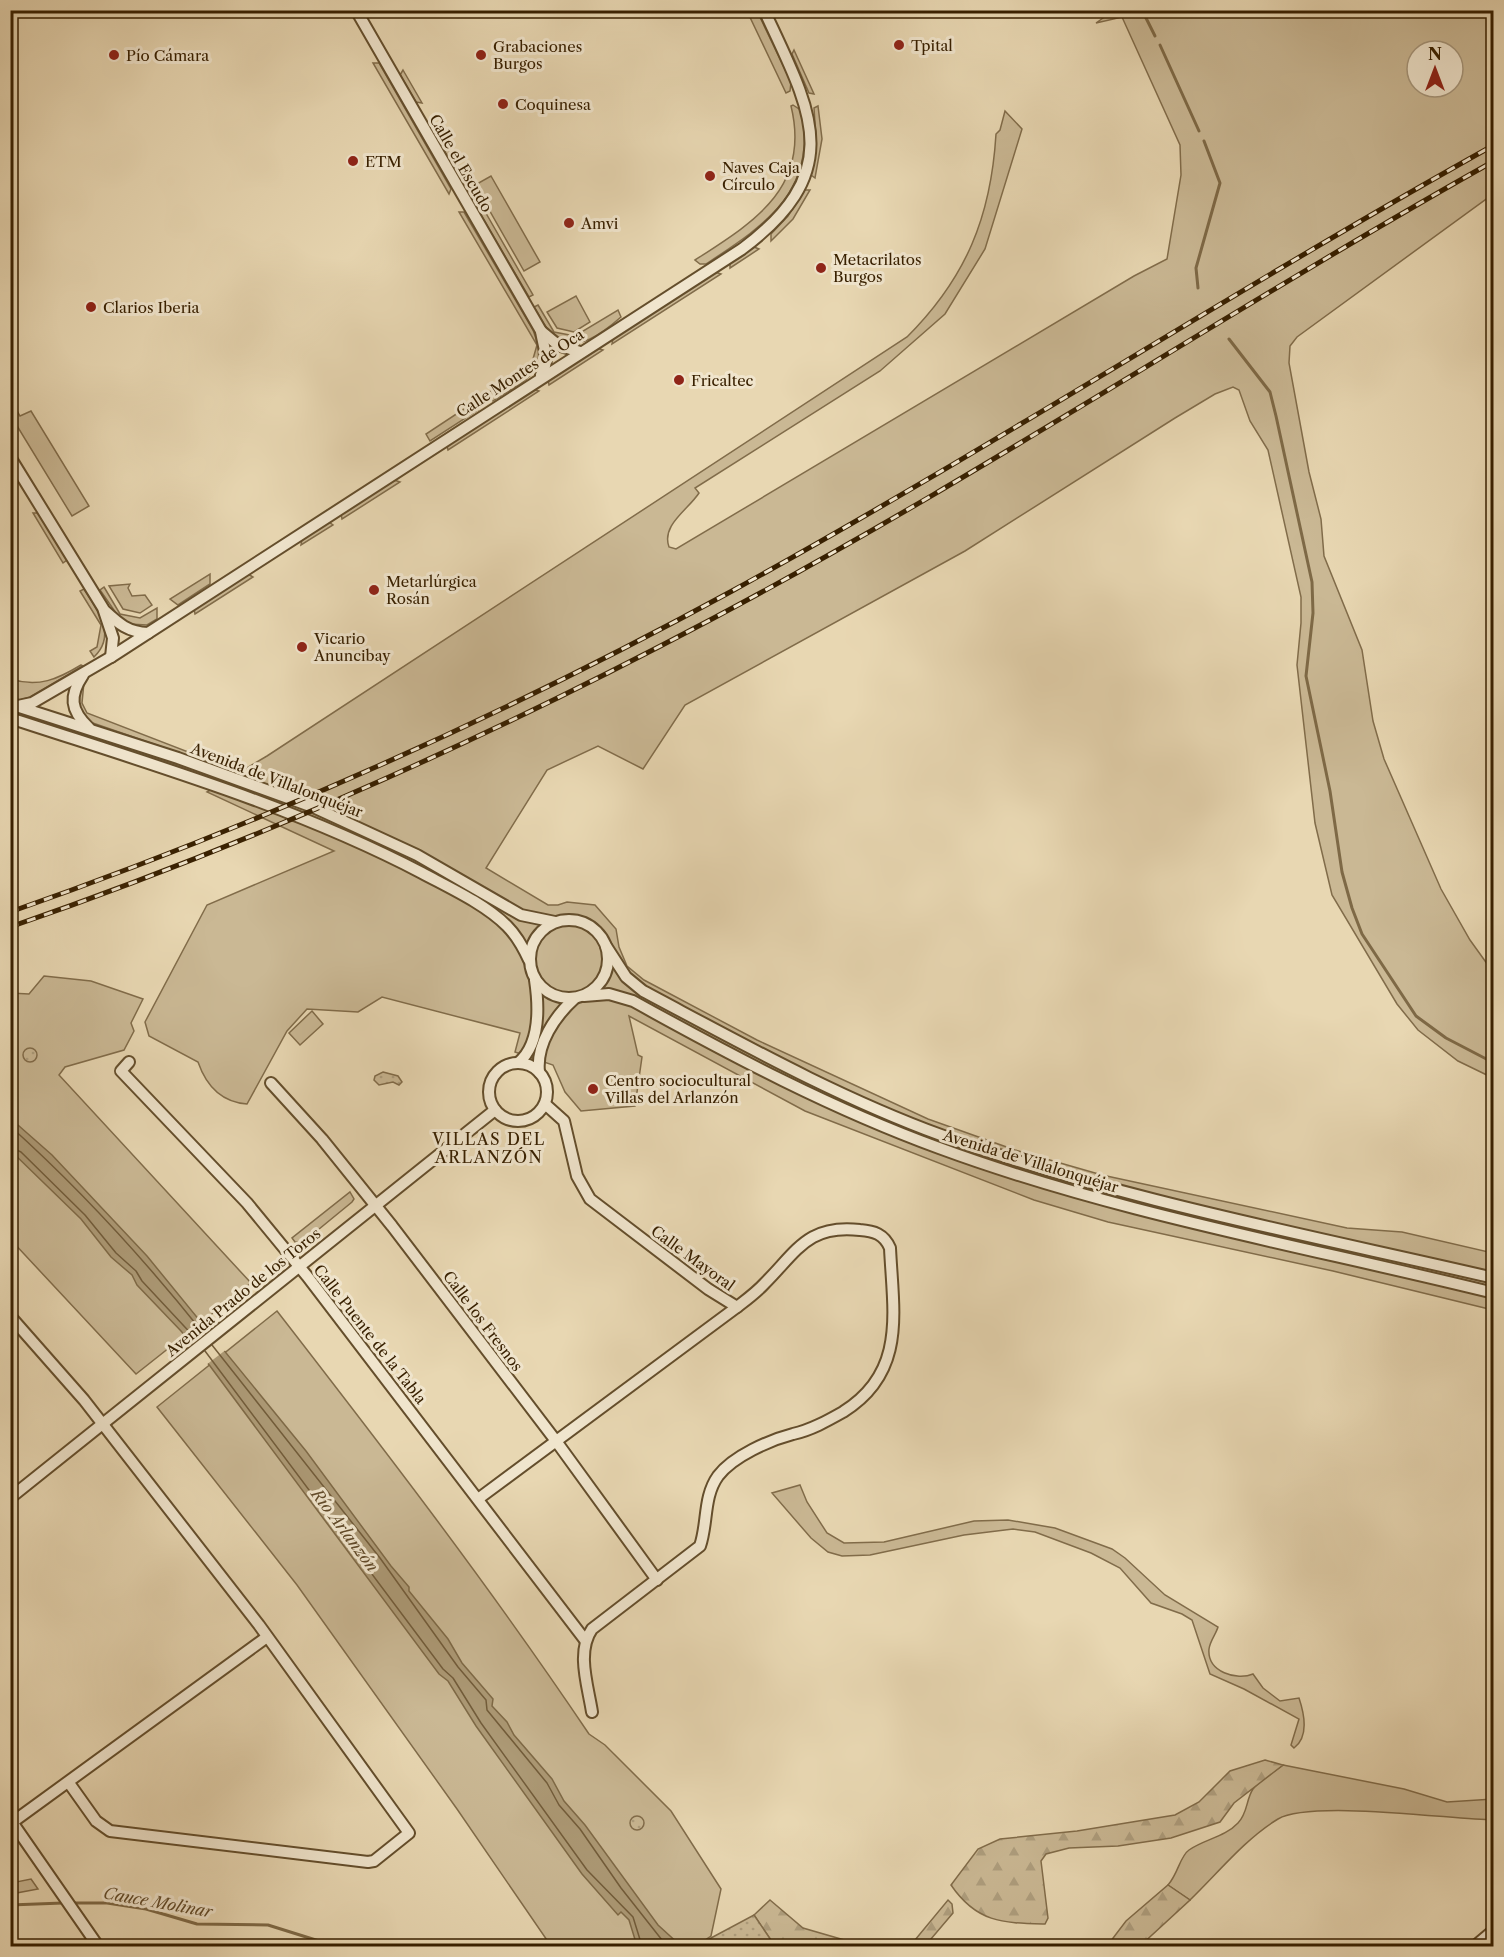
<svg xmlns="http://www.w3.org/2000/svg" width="1504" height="1957" viewBox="0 0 1504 1957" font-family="'Libre Caslon Text',serif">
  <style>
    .green { fill: #cab894; stroke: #816c4a; stroke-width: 1.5; fill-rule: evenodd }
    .forest { fill: url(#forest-firs); stroke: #816c4a; stroke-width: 1.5 }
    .park { fill: url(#park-dots); stroke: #816c4a; stroke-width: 1.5 }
    .water { fill: #ac9975; stroke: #7e6946; stroke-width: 1.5 }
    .pier { fill: #e8d7b2 }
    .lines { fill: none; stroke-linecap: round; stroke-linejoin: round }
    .shore { stroke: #725c3a; stroke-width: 1.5 }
    .stream { stroke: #7e6946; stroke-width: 3 }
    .minor-casing { stroke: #644e2c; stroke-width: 14 }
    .minor { stroke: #f0e5cd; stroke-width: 10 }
    .rail-casing { stroke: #382000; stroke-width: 5 }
    .rail { stroke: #f0e5cd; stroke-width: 3; stroke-dasharray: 9; stroke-linecap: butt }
    .poi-dot { fill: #8f2418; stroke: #f0e5cd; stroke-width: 2 }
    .labels { text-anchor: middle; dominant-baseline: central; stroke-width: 6; stroke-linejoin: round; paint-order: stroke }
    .poi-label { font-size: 15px; fill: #382000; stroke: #f0e5cd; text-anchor: start }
    .street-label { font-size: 15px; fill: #382000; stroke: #f0e5cd }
    .neighbourhood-label { font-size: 16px; letter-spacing: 1.5px; fill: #382000; stroke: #f0e5cd }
    .water-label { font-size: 16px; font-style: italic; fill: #614a29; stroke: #f0e5cd }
  </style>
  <defs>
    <pattern id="forest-firs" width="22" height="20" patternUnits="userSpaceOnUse" patternTransform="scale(1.5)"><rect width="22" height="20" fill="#cab894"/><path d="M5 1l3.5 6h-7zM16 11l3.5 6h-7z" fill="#ae9e7e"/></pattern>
    <pattern id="park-dots" width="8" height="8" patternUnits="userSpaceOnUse" patternTransform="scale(1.5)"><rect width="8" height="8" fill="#cab894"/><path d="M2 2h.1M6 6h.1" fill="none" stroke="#ae9e7e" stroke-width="1.8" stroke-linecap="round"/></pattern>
  </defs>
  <rect width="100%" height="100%" fill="#e8d7b2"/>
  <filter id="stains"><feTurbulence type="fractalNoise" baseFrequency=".00333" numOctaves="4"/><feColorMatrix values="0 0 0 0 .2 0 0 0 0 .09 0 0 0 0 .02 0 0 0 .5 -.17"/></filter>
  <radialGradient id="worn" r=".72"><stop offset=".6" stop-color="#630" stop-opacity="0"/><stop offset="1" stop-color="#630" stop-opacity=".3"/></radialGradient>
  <g class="green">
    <polygon points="747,11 757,11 791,82 790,91 786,93"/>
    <path d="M1113,11H1493V194L1297,337L1290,346L1289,363L1309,472L1321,519L1324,556L1362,650L1373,721L1384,759L1441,889L1470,940L1493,972V1078L1458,1061L1418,1030L1397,1004L1332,895L1315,823L1297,665L1301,623V597L1268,450L1250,421L1239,390L1233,387L1215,394L1175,418L965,551L685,705L643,769L598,746L547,770L486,868L548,905H558L567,902L595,905L616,929L619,947L627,966L644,980L757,1040L928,1119L1015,1150L1102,1175L1347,1228L1402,1232L1493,1253V1310L1333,1271L1108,1222L1034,1200L805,1111L629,1016L638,1055L642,1057L635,1106L581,1111L565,1092L553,1065L515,1052L520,1033L382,997L358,1012L307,1009L287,1031L247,1104C220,1102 206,1085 198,1062L149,1036L145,1022L207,905L334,851L207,792L223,782L11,710L226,781L238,773L84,720L80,714L77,694L84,682L82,703L87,713L240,772L267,756L907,337C966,278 991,217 996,134L1000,130L1005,111L1022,129L985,249L945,314L880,371L695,488L699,493C688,510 661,525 669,547L676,549L1134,276L1167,259L1181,175L1180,145L1122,17L1096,23ZM1417,51H1453V87H1417Z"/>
    <polygon points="794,50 814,94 809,93 792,54"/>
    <polygon points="373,63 379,63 451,189 449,194"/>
    <polygon points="403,70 422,103 416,102 400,75"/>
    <path d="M793,105L802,111C817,192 765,225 706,264H700L695,260C754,222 811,188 791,106Z"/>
    <polygon points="818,106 822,139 815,178 811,175 816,139 814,108"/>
    <polygon points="439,133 463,175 458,175 436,137"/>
    <polygon points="491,176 540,262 524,271 475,185"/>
    <polygon points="468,182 533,295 529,297 465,188"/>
    <polygon points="804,190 810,190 793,219 771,241 771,234 788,216"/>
    <path d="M459,212H464L533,330C550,374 526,379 493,401L486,394L531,366L537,345Z"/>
    <polygon points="754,247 759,249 730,268 730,262"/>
    <polygon points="715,272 721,274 612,344 613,338"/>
    <polygon points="576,296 590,322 574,332 557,328 547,312"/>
    <path d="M538,305L554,332L575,336L618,310L621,317C605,331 575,355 555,338C546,330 540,316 534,307Z"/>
    <polygon points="597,348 603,350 549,385 548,380"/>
    <polygon points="533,389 539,391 448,450 447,446"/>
    <polygon points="11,400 20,416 31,411 89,506 72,516 11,416"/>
    <polygon points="476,401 478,410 430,441 426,434"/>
    <polygon points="394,480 400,482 342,519 341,514"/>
    <polygon points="33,513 38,513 67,560 63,563"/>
    <polygon points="329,522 333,525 301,545 302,539"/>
    <polygon points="210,574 210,584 178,605 170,599"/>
    <polygon points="248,574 253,577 195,614 194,609"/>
    <polygon points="130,584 128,588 132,596 145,595 152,605 140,613 123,609 109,586"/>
    <polygon points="104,587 120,614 140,618 157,608 157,619 147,625 129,624 118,616 100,590"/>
    <path d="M84,589C98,611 117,635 94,657L90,651L97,647L101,625L80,591Z"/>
    <path d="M81,665L83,666L30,697L20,700L11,697V679C38,688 58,679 81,665Z"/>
    <polygon points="44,976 91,981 143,999 131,1023 134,1031 124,1050 65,1067 59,1075 251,1283 136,1374 11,1240 10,993 29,994"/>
    <polygon points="312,1011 323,1024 300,1045 289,1033"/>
    <polygon points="350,1192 354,1199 352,1202 302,1243 295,1242 292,1238"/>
    <path d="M277,1311C384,1449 491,1588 589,1734L605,1745L671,1811L721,1889L711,1936L696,1946H551L457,1809L297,1585L157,1407Z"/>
    <path d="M800,1485L807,1502L827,1533L844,1543L884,1542L974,1521L1008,1520L1055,1528L1112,1549L1125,1558L1165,1595L1218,1627C1216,1634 1210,1641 1209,1649C1207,1672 1237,1681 1253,1674L1263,1688L1280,1701L1299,1698C1304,1713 1309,1737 1294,1748L1291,1745L1299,1719L1244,1689L1210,1674L1192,1620L1182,1614L1151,1603L1120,1568L1091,1553L1035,1532L1013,1529L964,1535L870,1555L842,1556L828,1552L811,1538L772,1493Z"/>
    <path d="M1283,1765L1404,1789L1447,1802L1493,1799V1820C1449,1819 1311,1800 1278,1819C1245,1839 1218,1873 1190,1900L1168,1885C1178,1874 1180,1856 1189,1850C1205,1839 1225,1837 1238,1823C1248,1813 1246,1799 1253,1789C1260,1780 1274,1772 1283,1765Z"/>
    <polygon points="31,1879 38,1889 11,1894 11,1883"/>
  </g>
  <g class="forest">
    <path d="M1265,1760L1283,1765L1234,1803L1220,1822L1171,1838L1118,1846L1069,1848L1046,1854L1041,1861L1048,1918L1045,1924C1003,1923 977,1923 951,1885L978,1849L1000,1839L1077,1831L1175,1815L1199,1802L1230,1771Z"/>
    <polygon points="1168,1885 1190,1900 1140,1946 1107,1946 1126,1921"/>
    <polygon points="770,1900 803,1928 865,1946 775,1946 754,1915"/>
    <polygon points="948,1900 952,1904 953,1913 925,1946 910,1946"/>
  </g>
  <g class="park">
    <circle cx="30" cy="1055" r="7"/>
    <polygon points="383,1072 398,1076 402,1082 399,1085 393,1082 379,1085 374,1080 375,1076"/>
    <circle cx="637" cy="1823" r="7"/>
    <polygon points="754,1915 775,1946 696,1946"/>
  </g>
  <polygon class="water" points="10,1118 52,1155 147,1256 306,1451 391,1566 409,1587 409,1591 448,1639 462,1663 493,1699 492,1706 507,1722 514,1735 552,1779 564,1801 585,1825 658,1925 681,1946 637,1946 629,1920 621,1912 618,1915 582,1874 476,1726 448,1681 439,1674 210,1366 181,1331 137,1285 132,1275 111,1257 81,1219 11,1151"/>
  <polygon class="pier" points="204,1320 227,1349 206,1365 183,1337"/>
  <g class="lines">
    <g class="shore">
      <path d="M10,1126C81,1190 145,1260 204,1334"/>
      <polyline points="10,1147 21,1152 85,1215 116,1253 136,1271 142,1281 197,1340"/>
      <polyline points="212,1345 380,1558 458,1667 486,1700 487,1710 547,1783 559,1805 580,1829 621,1888 662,1940 671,1946"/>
      <polyline points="205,1351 443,1669 453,1678 481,1723 587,1870 633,1917 642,1946"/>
    </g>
    <g class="stream">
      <polyline points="1142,10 1155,36"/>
      <polyline points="1160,45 1199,131"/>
      <polyline points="1198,288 1196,268 1220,183 1204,141"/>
      <polyline points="1229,339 1270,392 1276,416 1312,582 1313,613 1306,676 1330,791 1342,872 1352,908 1362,934 1416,1016 1446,1038 1494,1063"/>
      <polyline points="73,1903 107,1903 146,1909 197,1924 268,1925 335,1946"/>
      <polyline points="10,1905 63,1903"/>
    </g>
    <defs>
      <g id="minor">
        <path d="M356,10L541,331C543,347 551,360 541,375"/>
        <polyline points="541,331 558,345 580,352"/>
        <polyline points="10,457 103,608 113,638 111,657"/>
        <path d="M105,611C119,624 128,632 148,633"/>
        <path d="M83,675C69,696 70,710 89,728"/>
        <polyline points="10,704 178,758 313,807 417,855 521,915 555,922"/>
        <path d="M18,706L32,703L111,657L742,249C848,170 811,111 764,10"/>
        <path d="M10,718C150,764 292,805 422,873C450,888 485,904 507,926C517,936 523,947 529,960"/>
        <circle cx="569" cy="959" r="39"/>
        <path d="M606,946L626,977L643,991C741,1043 837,1097 941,1135C1120,1200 1309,1235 1494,1278"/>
        <path d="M584,996L609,994L633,1001C732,1056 832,1109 939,1148C1118,1214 1308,1247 1494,1293"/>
        <polyline points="129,1062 121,1071 247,1203 307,1276 585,1640"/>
        <path d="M518,1063C541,1044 539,1007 535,980"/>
        <circle cx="518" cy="1092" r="29"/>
        <path d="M539,1072C536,1044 555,1016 575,998"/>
        <polyline points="271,1083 322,1139 392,1226 556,1441 657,1580"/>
        <path d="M545,1104L564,1121L577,1176L590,1199L708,1289L737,1307C746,1300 757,1292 765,1283C797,1251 808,1224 860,1230C874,1231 884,1234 890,1248C893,1312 907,1372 843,1412C827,1421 811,1430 793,1434C770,1440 733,1456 718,1476C703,1497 708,1523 700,1546L592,1629C576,1652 588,1686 592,1712"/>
        <polyline points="10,1316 84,1400 259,1625 409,1833 374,1861 368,1862 110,1831 96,1821 69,1783"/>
        <polyline points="10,1498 495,1110"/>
        <polyline points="478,1499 737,1307"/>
        <polyline points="10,1819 98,1946"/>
        <polyline points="10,1824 267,1637"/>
        <polyline points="1475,1946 1494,1930"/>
      </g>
    </defs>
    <use href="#minor" class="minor-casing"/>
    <use href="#minor" class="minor"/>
    <defs>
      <g id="rail">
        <path d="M10,912C259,825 501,717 732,591C990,449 1237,288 1494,145"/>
        <path d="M10,927C251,844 486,739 710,620C978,478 1230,309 1494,161"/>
      </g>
    </defs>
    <use href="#rail" class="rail-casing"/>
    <use href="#rail" class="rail"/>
  </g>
  <g class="poi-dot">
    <circle cx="899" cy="45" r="6"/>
    <circle cx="114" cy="55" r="6"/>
    <circle cx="481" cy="55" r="6"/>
    <circle cx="503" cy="104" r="6"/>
    <circle cx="353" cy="161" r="6"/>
    <circle cx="710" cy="176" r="6"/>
    <circle cx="569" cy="223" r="6"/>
    <circle cx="821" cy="268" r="6"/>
    <circle cx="91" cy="307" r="6"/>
    <circle cx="679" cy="380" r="6"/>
    <circle cx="374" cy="590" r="6"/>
    <circle cx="302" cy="647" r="6"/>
    <circle cx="593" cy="1089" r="6"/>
  </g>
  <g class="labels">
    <g class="poi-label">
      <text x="911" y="45">Tpital</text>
      <text x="493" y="46">Grabaciones<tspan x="493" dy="17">Burgos</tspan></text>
      <text x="126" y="55">Pío Cámara</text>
      <text x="515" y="104">Coquinesa</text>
      <text x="365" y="161">ETM</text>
      <text x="722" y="167">Naves Caja<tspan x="722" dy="17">Círculo</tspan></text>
      <text x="581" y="223">Amvi</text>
      <text x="833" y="259">Metacrilatos<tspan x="833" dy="17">Burgos</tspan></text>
      <text x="103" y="307">Clarios Iberia</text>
      <text x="691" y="380">Fricaltec</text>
      <text x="386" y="581">Metarlúrgica<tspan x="386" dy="17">Rosán</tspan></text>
      <text x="314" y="638">Vicario<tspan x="314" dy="17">Anuncibay</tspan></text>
      <text x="605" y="1080">Centro sociocultural<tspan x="605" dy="17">Villas del Arlanzón</tspan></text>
    </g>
    <g class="street-label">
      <text transform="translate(461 163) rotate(60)">Calle el Escudo</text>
      <text transform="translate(520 373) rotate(-33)">Calle Montes de Oca</text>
      <text transform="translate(277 780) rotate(21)">Avenida de Villalonquéjar</text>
      <text transform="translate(1031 1161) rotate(17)">Avenida de Villalonquéjar</text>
      <text transform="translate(693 1258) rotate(36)">Calle Mayoral</text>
      <text transform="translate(243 1292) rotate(-39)">Avenida Prado de los Toros</text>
      <text transform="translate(483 1321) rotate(53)">Calle los Fresnos</text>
      <text transform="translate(370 1334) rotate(52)">Calle Puente de la Tabla</text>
    </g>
    <g class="neighbourhood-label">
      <text x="489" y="1139">VILLAS DEL<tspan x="489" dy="18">ARLANZÓN</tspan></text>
    </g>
    <g class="water-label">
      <text transform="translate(345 1530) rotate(53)">Río Arlanzón</text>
      <text transform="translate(158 1902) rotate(10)">Cauce Molinar</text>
    </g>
  </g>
  <rect width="1504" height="1957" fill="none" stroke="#e8d7b2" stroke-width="36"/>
  <rect x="12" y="12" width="1480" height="1933" fill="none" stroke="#382000" stroke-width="3"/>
  <rect x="18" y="18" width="1468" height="1921" fill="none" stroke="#382000" stroke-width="1.5"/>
  <g transform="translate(1435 69)"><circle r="28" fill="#f0e5cd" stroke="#a6967b" stroke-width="1.5"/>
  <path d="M0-4.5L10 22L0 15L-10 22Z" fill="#8f2418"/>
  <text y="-9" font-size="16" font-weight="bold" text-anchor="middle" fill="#382000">N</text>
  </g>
  <rect width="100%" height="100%" filter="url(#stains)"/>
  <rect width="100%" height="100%" fill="url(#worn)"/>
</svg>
